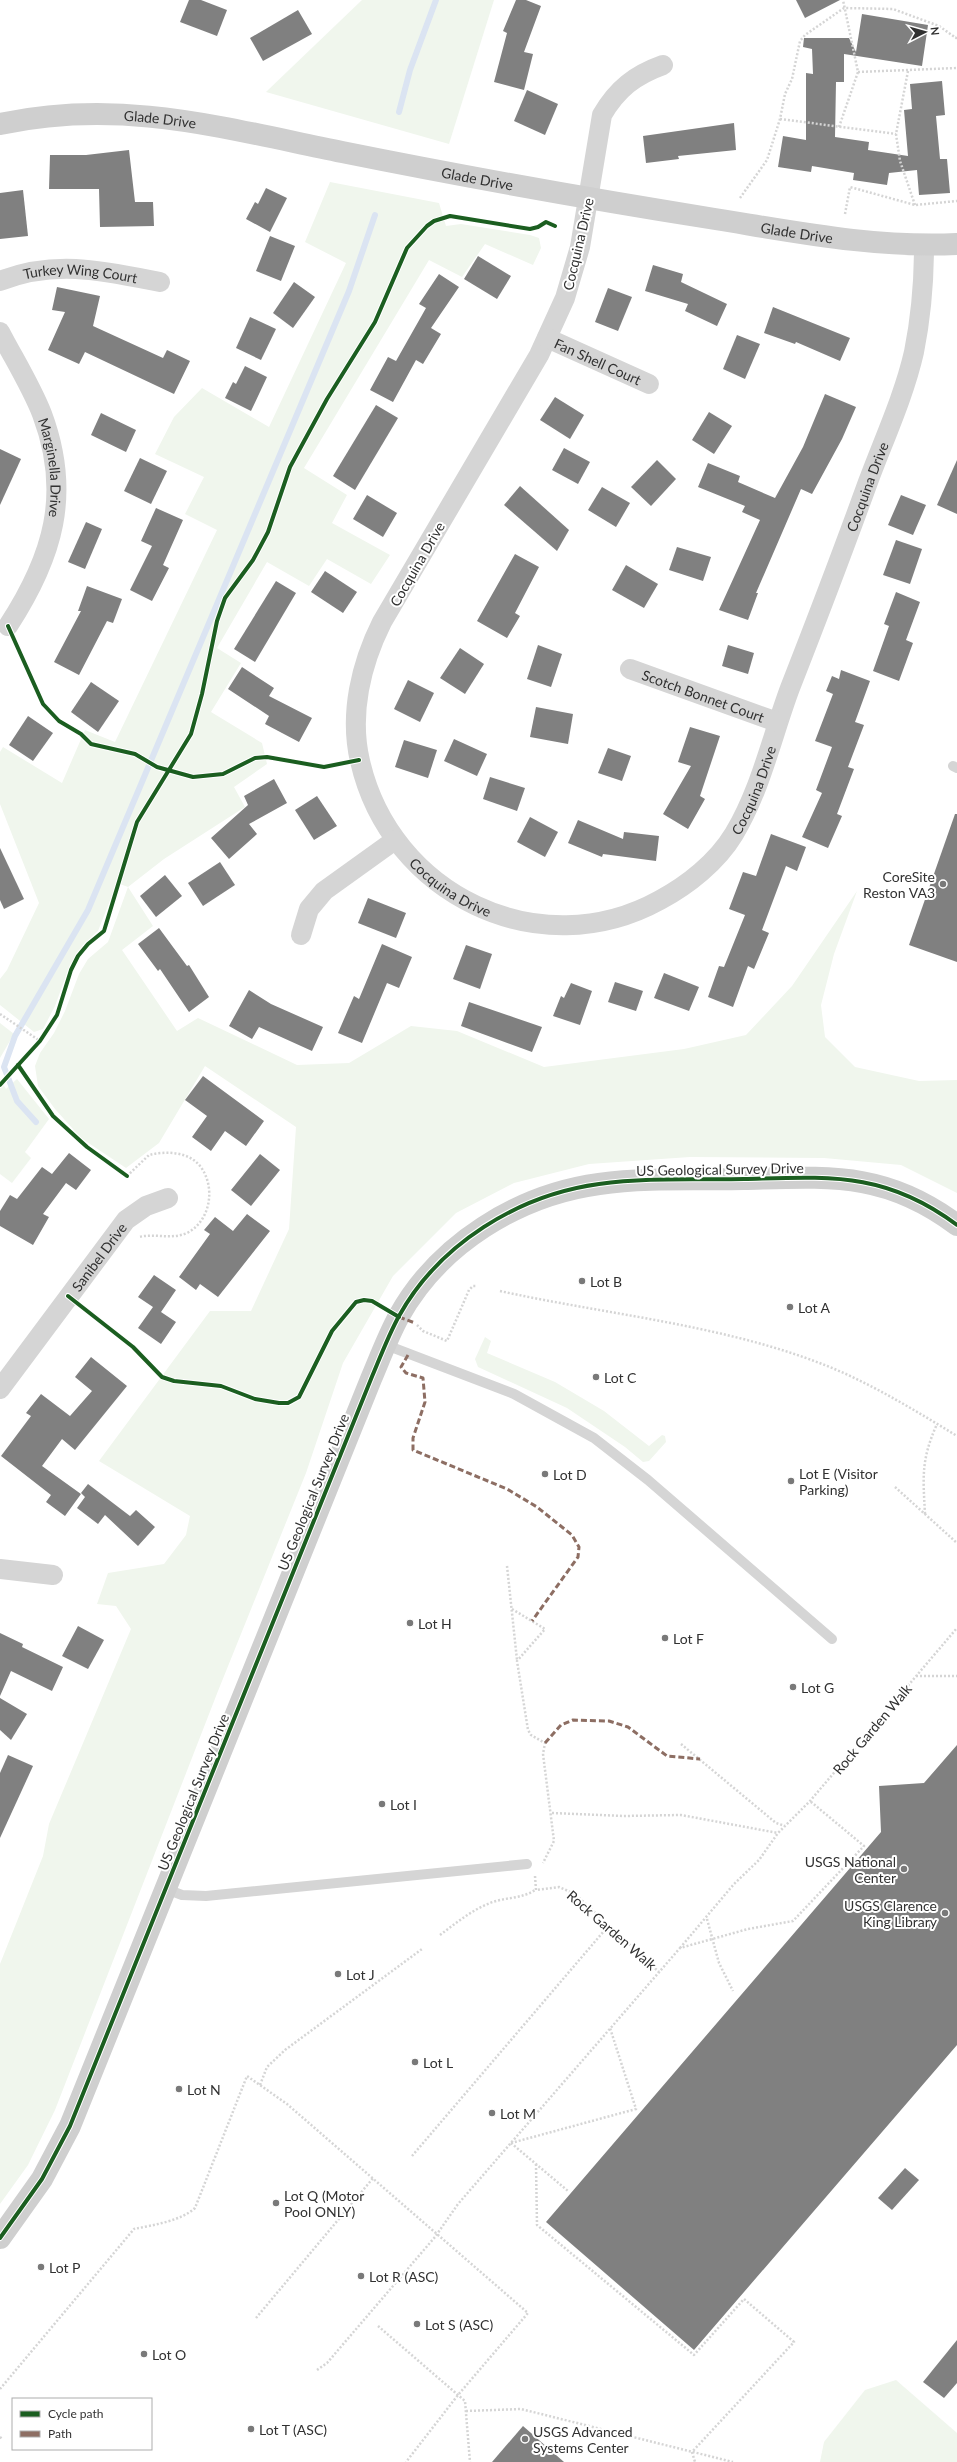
<svg xmlns="http://www.w3.org/2000/svg" width="957" height="2462" viewBox="0 0 957 2462" font-family="Lato,sans-serif">
  <style>
    .green { fill: #f0f6ed }
    .lines { fill: none; stroke-linecap: round; stroke-linejoin: round }
    .stream { stroke: #dbe4f2; stroke-width: 6 }
    .building { fill: #808080 }
    .path { stroke: #d5d5d5; stroke-width: 2.5; stroke-dasharray: 2 2; stroke-linecap: butt }
    .lane { stroke: #d5d5d5; stroke-width: 10 }
    .street { stroke: #d5d5d5; stroke-width: 20 }
    .secondary { stroke: #cfcfcf; stroke-width: 22 }
    .quiet { stroke: #8d6e63; stroke-width: 3; stroke-dasharray: 6 3; stroke-linecap: butt }
    .cycleway-casing { stroke: #fff; stroke-width: 6 }
    .cycleway { stroke: #1b5e20; stroke-width: 4 }
    .poi-dot { fill: #797979; stroke: #fff; stroke-width: 1.5 }
    .labels { text-anchor: middle; dominant-baseline: central; stroke-width: 4; stroke-linejoin: round; paint-order: stroke }
    .street-label { font-size: 14px; fill: #313131; stroke: #fff }
    .poi-label { font-size: 14px; fill: #313131; stroke: #fff; text-anchor: start }
  </style>
  <rect width="100%" height="100%" fill="#fff"/>
  <g class="green">
    <polygon points="362,0 494,0 449,144 266,92"/>
    <polygon points="330,182 439,203 446,226 461,224 530,235 539,238 541,248 533,265 485,244 462,277 429,260 304,468 347,495 332,523 390,555 371,584 327,559 309,586 267,562 217,648 241,663 211,712 262,743 267,764 234,787 245,807 164,859 128,887 153,926 122,950 177,1031 198,1018 297,1065 349,1063 411,1026 457,1031 544,1067 684,1049 746,1035 792,986 857,891 834,954 821,1005 825,1037 855,1067 919,1081 957,1080 957,1193 901,1165 824,1158 690,1157 589,1164 514,1183 456,1213 393,1276 343,1363 306,1473 218,1691 55,2110 28,2165 0,2204 0,1964 43,1856 49,1824 131,1629 116,1606 97,1604 108,1573 164,1564 186,1535 190,1516 99,1461 210,1311 251,1311 289,1229 296,1127 205,1066 159,1143 126,1168 81,1138 55,1109 38,1086 35,1066 40,1053 54,1033 65,1011 79,974 88,959 108,942 128,887 117,883 98,931 83,945 70,965 55,1006 43,1029 34,1032 0,1005 0,979 7,970 39,903 0,804 0,752 3,747 62,783 85,730 115,742 217,530 185,514 204,477 155,454 174,417 202,388 269,427 346,263 305,242"/>
    <polygon points="0,1023 14,1034 0,1058"/>
    <polygon points="0,1079 6,1089 17,1079 49,1119 25,1152 31,1158 12,1183 0,1174"/>
    <polygon points="485,1337 491,1341 487,1353 555,1382 604,1411 649,1446 662,1435 665,1436 666,1442 649,1461 643,1462 625,1447 567,1408 478,1367 475,1359"/>
    <polygon points="896,2380 957,2433 957,2462 820,2462 824,2442 865,2390"/>
  </g>
  <g class="lines">
    <g class="stream">
      <polyline points="399,112 410,70 436,0"/>
      <polyline points="36,1122 17,1101 4,1067 15,1036 88,910 349,291 375,215"/>
    </g>
  </g>
  <g class="building">
    <polygon points="189,0 201,0 227,10 217,36 180,22"/>
    <polygon points="516,0 526,0 541,6 524,52 533,54 524,90 494,82 507,33 503,31"/>
    <polygon points="796,0 840,0 805,18"/>
    <polygon points="298,10 312,34 263,61 250,38"/>
    <polygon points="862,14 928,25 922,66 844,54 844,82 836,82 835,137 869,142 868,150 908,156 904,110 912,109 910,84 942,81 945,115 936,116 940,159 947,159 950,193 919,195 917,170 889,173 887,185 853,180 854,173 812,166 811,172 778,167 783,136 806,140 806,73 813,74 812,49 803,47 804,38 849,38 856,52"/>
    <polygon points="527,90 558,104 545,135 514,121"/>
    <polygon points="734,123 736,150 678,156 679,159 646,163 643,136"/>
    <polygon points="129,150 135,202 153,202 154,226 100,227 99,189 49,189 50,155 86,155"/>
    <polygon points="266,188 287,198 270,232 246,219 255,202 258,204"/>
    <polygon points="23,190 28,236 0,239 0,193"/>
    <polygon points="270,236 295,246 281,281 256,271"/>
    <polygon points="478,256 511,276 497,299 464,279"/>
    <polygon points="653,265 683,274 681,282 727,304 717,326 685,311 688,304 645,291"/>
    <polygon points="439,274 459,287 431,328 441,334 423,364 416,360 393,402 370,390 388,357 396,361 426,308 419,304"/>
    <polygon points="294,282 315,297 293,328 273,313"/>
    <polygon points="57,287 100,296 93,326 163,358 167,350 190,361 174,394 85,352 79,364 48,350 65,312 52,310"/>
    <polygon points="608,288 632,297 618,331 595,322"/>
    <polygon points="773,307 850,338 840,361 796,342 795,344 764,333"/>
    <polygon points="250,317 276,329 261,360 236,348"/>
    <polygon points="737,335 760,344 745,379 723,369"/>
    <polygon points="245,366 267,377 251,411 225,398 233,382 236,384"/>
    <polygon points="825,394 856,407 842,439 812,494 801,489 756,593 758,593 748,620 719,610 760,520 742,512 745,506 698,487 708,463 740,476 738,482 775,498 803,447"/>
    <polygon points="555,397 584,415 570,439 540,420"/>
    <polygon points="376,405 398,418 355,490 333,476"/>
    <polygon points="709,412 732,426 714,454 692,440"/>
    <polygon points="101,413 136,430 126,452 91,435"/>
    <polygon points="564,448 590,462 578,484 552,470"/>
    <polygon points="0,449 21,459 0,505"/>
    <polygon points="140,458 167,471 151,504 124,491"/>
    <polygon points="657,460 676,479 651,506 631,487"/>
    <polygon points="957,460 957,514 937,505"/>
    <polygon points="520,486 569,530 557,551 504,505"/>
    <polygon points="602,487 630,503 616,527 588,510"/>
    <polygon points="367,495 397,513 383,537 353,519"/>
    <polygon points="901,495 926,505 913,535 888,525"/>
    <polygon points="156,508 183,520 163,565 169,568 152,601 130,590 152,546 141,541"/>
    <polygon points="86,522 102,529 85,569 68,562"/>
    <polygon points="896,540 922,549 910,584 883,575"/>
    <polygon points="677,547 711,557 703,581 669,570"/>
    <polygon points="515,554 539,567 515,613 520,616 507,638 477,621"/>
    <polygon points="626,565 658,584 644,608 612,590"/>
    <polygon points="325,571 357,592 343,613 311,592"/>
    <polygon points="276,581 296,593 255,662 234,649"/>
    <polygon points="87,586 122,599 113,623 107,621 79,675 54,662 81,611 78,611"/>
    <polygon points="896,592 920,602 906,640 913,643 899,681 873,671 889,626 884,624"/>
    <polygon points="538,645 562,654 551,687 527,679"/>
    <polygon points="728,645 754,653 748,674 722,666"/>
    <polygon points="460,648 484,664 465,694 440,678"/>
    <polygon points="242,667 274,688 269,696 312,718 299,742 265,724 269,716 228,689"/>
    <polygon points="841,670 870,681 855,722 864,725 848,767 854,769 837,814 842,816 828,848 802,837 822,793 816,790 832,747 815,741 833,694 826,691 832,676 839,679"/>
    <polygon points="408,680 434,693 420,722 394,709"/>
    <polygon points="91,682 119,701 98,732 71,712"/>
    <polygon points="536,707 573,714 568,744 530,737"/>
    <polygon points="28,716 53,733 33,761 9,745"/>
    <polygon points="690,727 720,736 700,796 705,799 688,829 663,814 691,766 678,762"/>
    <polygon points="454,739 487,754 477,776 444,761"/>
    <polygon points="404,740 437,750 428,778 395,767"/>
    <polygon points="608,748 631,756 622,781 598,773"/>
    <polygon points="490,777 525,788 517,811 483,799"/>
    <polygon points="274,779 287,803 249,824 257,834 229,859 211,838 248,805 244,796"/>
    <polygon points="317,796 337,826 314,840 295,810"/>
    <polygon points="955,814 957,814 957,962 909,945"/>
    <polygon points="530,817 558,832 545,857 517,842"/>
    <polygon points="578,820 623,839 624,832 659,836 656,861 603,854 602,857 568,843"/>
    <polygon points="771,834 806,847 797,871 786,866 762,930 769,933 754,969 748,966 733,1007 708,997 719,966 724,967 745,915 729,909 743,872 756,876"/>
    <polygon points="0,848 24,899 4,909 0,900"/>
    <polygon points="220,862 235,885 203,906 188,883"/>
    <polygon points="165,875 182,896 156,917 140,896"/>
    <polygon points="368,898 406,913 396,938 358,923"/>
    <polygon points="159,928 187,966 189,965 209,997 189,1012 160,969 158,971 138,944"/>
    <polygon points="382,944 412,957 399,988 387,983 362,1043 338,1033 354,996 359,999"/>
    <polygon points="466,945 492,954 480,989 453,979"/>
    <polygon points="664,973 699,987 689,1011 654,998"/>
    <polygon points="615,982 643,991 636,1011 608,1002"/>
    <polygon points="571,983 592,991 580,1025 553,1016 561,996 564,998"/>
    <polygon points="249,990 271,1004 323,1027 312,1051 259,1027 252,1039 229,1026"/>
    <polygon points="469,1002 542,1027 532,1052 461,1026"/>
    <polygon points="203,1076 264,1121 246,1146 225,1131 211,1151 192,1137 207,1116 185,1100"/>
    <polygon points="69,1153 91,1170 76,1190 66,1183 43,1214 49,1217 33,1245 0,1226 0,1211 10,1195 17,1199 42,1167 52,1174"/>
    <polygon points="260,1154 280,1170 251,1206 231,1190"/>
    <polygon points="247,1214 270,1231 218,1297 200,1284 196,1290 179,1277 210,1234 204,1230 215,1217 233,1231"/>
    <polygon points="154,1275 176,1290 161,1312 176,1322 161,1344 138,1328 153,1307 138,1297"/>
    <polygon points="91,1357 127,1386 75,1450 62,1439 42,1466 81,1494 65,1516 46,1502 51,1495 1,1456 31,1416 26,1413 41,1394 70,1416 92,1391 75,1377"/>
    <polygon points="88,1484 130,1516 136,1510 155,1527 138,1546 105,1515 98,1524 77,1508 85,1497 81,1493"/>
    <polygon points="78,1626 104,1640 88,1669 62,1656"/>
    <polygon points="0,1633 23,1644 22,1647 63,1667 52,1691 11,1671 0,1696"/>
    <polygon points="0,1698 27,1714 11,1740 0,1730"/>
    <polygon points="957,1745 957,2045 694,2350 546,2222 881,1832 879,1786 924,1783"/>
    <polygon points="8,1755 33,1766 0,1838 0,1773"/>
    <polygon points="905,2168 919,2180 892,2210 878,2198"/>
    <polygon points="957,2340 957,2383 944,2398 923,2382"/>
    <polygon points="523,2426 564,2462 492,2462"/>
  </g>
  <g class="lines">
    <g class="path">
      <polyline points="908,71 896,134 900,161 915,205"/>
      <polyline points="858,72 957,68"/>
      <polyline points="780,119 896,134"/>
      <polyline points="839,127 858,72 843,0"/>
      <polyline points="740,198 767,160 780,119 785,94 792,79 800,41 805,35 844,8 893,9 939,26 956,38 957,36"/>
      <polyline points="845,214 850,187 915,205 957,201"/>
      <polyline points="0,1014 40,1041"/>
      <path d="M127,1176L149,1155C165,1151 188,1151 200,1166C216,1186 211,1221 187,1233C171,1240 155,1233 139,1237"/>
      <path d="M500,1291C613,1316 739,1326 846,1374C885,1392 921,1414 957,1436"/>
      <polyline points="417,1325 423,1331 447,1341 469,1290 473,1286 477,1286"/>
      <polyline points="895,1487 957,1543"/>
      <path d="M925,1514C923,1476 921,1460 937,1424"/>
      <polyline points="507,1566 517,1660"/>
      <polyline points="512,1609 545,1629 517,1661 528,1730 531,1735 545,1743 543,1754 554,1841 543,1863"/>
      <polyline points="916,1676 957,1676"/>
      <polyline points="681,1744 776,1823 785,1826"/>
      <polyline points="552,1813 623,1816 681,1815 778,1833"/>
      <polyline points="535,1876 536,1890 559,1887 575,1894 659,1972"/>
      <polyline points="579,1910 585,1904"/>
      <polyline points="707,1919 719,1963 733,1991"/>
      <path d="M440,1935C456,1923 472,1910 490,1903C505,1897 522,1899 535,1890"/>
      <polyline points="680,1948 734,1884 759,1860 778,1833 810,1801 957,1628"/>
      <polyline points="260,2085 267,2067 285,2050 422,1949"/>
      <polyline points="511,2143 636,2109 610,2028"/>
      <polyline points="511,2143 568,2191"/>
      <polyline points="412,2156 604,1931 604,1922"/>
      <polyline points="536,2164 537,2225 694,2355 744,2299 794,2342 692,2452"/>
      <polyline points="256,2318 374,2177"/>
      <polyline points="378,2326 465,2401 470,2462"/>
      <polyline points="317,2370 327,2363 435,2237 458,2204 680,1948 748,1929 793,1921 864,1846 810,1801"/>
      <path d="M0,2389L134,2229C153,2225 181,2221 195,2208L247,2076L287,2104L528,2313L458,2395L406,2462"/>
      <polyline points="466,2411 521,2409 733,2462"/>
      <polyline points="0,2437 2,2439"/>
      <polyline points="692,2452 695,2462"/>
    </g>
    <g class="lane">
      <polyline points="953,766 957,768"/>
      <polyline points="386,1345 514,1394 594,1438 648,1480 832,1639"/>
      <polyline points="166,1889 182,1895 206,1896 527,1864"/>
    </g>
    <g class="street">
      <path id="s1" d="M663,65C635,75 617,89 602,115L580,247L565,298L539,355L382,622C361,664 349,714 360,761C390,894 539,967 660,900C688,885 717,862 734,834C761,789 772,736 790,688C817,619 843,551 868,482C884,439 904,396 914,352C921,317 924,281 924,246"/>
      <path id="s2" d="M0,281C55,259 105,271 160,282"/>
      <path id="s3" d="M0,332C14,359 31,386 42,414C72,494 53,557 8,626"/>
      <path id="s4" d="M547,338L649,384"/>
      <path id="s5" d="M630,669L777,722"/>
      <polyline points="301,935 309,909 324,891 395,840"/>
      <path id="s6" d="M0,1389L126,1220L146,1206L168,1198"/>
      <polyline points="0,1569 53,1575"/>
    </g>
    <g class="secondary">
      <path id="s7" d="M0,124C122,98 223,128 342,152C466,177 590,199 715,219C796,232 875,248 957,244"/>
      <path d="M0,2238L42,2179L70,2126L371,1379C380,1358 388,1336 399,1316C439,1244 518,1195 599,1184C647,1177 696,1180 744,1179C829,1177 885,1171 957,1225"/>
    </g>
    <g class="quiet">
      <polyline points="399,1317 415,1323"/>
      <polyline points="408,1355 401,1367 406,1373 423,1378 425,1402 413,1438 413,1450 507,1489 537,1507 572,1535 579,1547 578,1557 532,1621"/>
      <polyline points="545,1743 561,1725 573,1720 609,1721 628,1727 667,1756 700,1759"/>
    </g>
    <defs>
      <g id="cycleway">
        <polyline points="8,626 43,704 59,721 81,734 91,744 135,754 157,767 193,777 223,774 255,758 267,757 324,767 359,760"/>
        <polyline points="18,1065 53,1116 87,1147 127,1176"/>
        <polyline points="0,1085 40,1041 57,1015 71,970 78,956 88,944 104,931 137,822 191,734 202,694 217,621 225,598 253,560 268,532 290,467 327,399 375,322 407,248 427,226 434,221 450,216 530,229 538,227 546,222 555,226"/>
        <polyline points="68,1296 133,1347 162,1377 174,1381 221,1386 255,1399 279,1403 288,1403 299,1397 332,1331 356,1302 364,1300 372,1301 399,1317"/>
        <path d="M0,2238L42,2179L70,2126L371,1379C380,1358 388,1336 399,1316C439,1244 518,1195 599,1184C647,1177 696,1180 744,1179C829,1177 885,1171 957,1225"/>
      </g>
    </defs>
    <use href="#cycleway" class="cycleway-casing"/>
    <use href="#cycleway" class="cycleway"/>
  </g>
  <g class="poi-dot">
    <circle cx="943" cy="884" r="4"/>
    <circle cx="582" cy="1281" r="4"/>
    <circle cx="790" cy="1307" r="4"/>
    <circle cx="596" cy="1377" r="4"/>
    <circle cx="545" cy="1474" r="4"/>
    <circle cx="791" cy="1481" r="4"/>
    <circle cx="410" cy="1623" r="4"/>
    <circle cx="665" cy="1638" r="4"/>
    <circle cx="793" cy="1687" r="4"/>
    <circle cx="382" cy="1804" r="4"/>
    <circle cx="904" cy="1869" r="4"/>
    <circle cx="945" cy="1913" r="4"/>
    <circle cx="338" cy="1974" r="4"/>
    <circle cx="415" cy="2062" r="4"/>
    <circle cx="179" cy="2089" r="4"/>
    <circle cx="492" cy="2113" r="4"/>
    <circle cx="276" cy="2203" r="4"/>
    <circle cx="41" cy="2267" r="4"/>
    <circle cx="361" cy="2276" r="4"/>
    <circle cx="417" cy="2324" r="4"/>
    <circle cx="144" cy="2354" r="4"/>
    <circle cx="251" cy="2429" r="4"/>
    <circle cx="525" cy="2439" r="4"/>
  </g>
  <g class="labels">
    <g class="street-label">
      <text stroke="none"><textPath href="#s7" startOffset="161">Glade Drive</textPath></text>
      <text stroke="none"><textPath href="#s7" startOffset="484">Glade Drive</textPath></text>
      <text stroke="none"><textPath href="#s7" startOffset="808">Glade Drive</textPath></text>
      <text transform="translate(578 244) rotate(-77)">Cocquina Drive</text>
      <text stroke="none"><textPath href="#s2" startOffset="82">Turkey Wing Court</textPath></text>
      <text stroke="none"><textPath href="#s4" startOffset="56">Fan Shell Court</textPath></text>
      <text stroke="none"><textPath href="#s3" startOffset="147">Marginella Drive</textPath></text>
      <text stroke="none"><textPath href="#s1" startOffset="1639">Cocquina Drive</textPath></text>
      <text transform="translate(417 564) rotate(-60)">Cocquina Drive</text>
      <text stroke="none"><textPath href="#s5" startOffset="78">Scotch Bonnet Court</textPath></text>
      <text stroke="none"><textPath href="#s1" startOffset="1315">Cocquina Drive</textPath></text>
      <text stroke="none"><textPath href="#s1" startOffset="944">Cocquina Drive</textPath></text>
      <text transform="translate(720 1169) rotate(-1)">US Geological Survey Drive</text>
      <text stroke="none"><textPath href="#s6" startOffset="165">Sanibel Drive</textPath></text>
      <text transform="translate(313 1492) rotate(-68)">US Geological Survey Drive</text>
      <text transform="translate(872 1729) rotate(-50)">Rock Garden Walk</text>
      <text transform="translate(193 1792) rotate(-68)">US Geological Survey Drive</text>
      <text transform="translate(612 1930) rotate(41)">Rock Garden Walk</text>
    </g>
    <g class="poi-label">
      <text x="935" y="876" text-anchor="end">CoreSite<tspan x="935" dy="16">Reston VA3</tspan></text>
      <text x="590" y="1281">Lot B</text>
      <text x="798" y="1307">Lot A</text>
      <text x="604" y="1377">Lot C</text>
      <text x="799" y="1473">Lot E (Visitor<tspan x="799" dy="16">Parking)</tspan></text>
      <text x="553" y="1474">Lot D</text>
      <text x="418" y="1623">Lot H</text>
      <text x="673" y="1638">Lot F</text>
      <text x="801" y="1687">Lot G</text>
      <text x="390" y="1804">Lot I</text>
      <text x="896" y="1861" text-anchor="end">USGS National<tspan x="896" dy="16">Center</tspan></text>
      <text x="937" y="1905" text-anchor="end">USGS Clarence<tspan x="937" dy="16">King Library</tspan></text>
      <text x="346" y="1974">Lot J</text>
      <text x="423" y="2062">Lot L</text>
      <text x="187" y="2089">Lot N</text>
      <text x="500" y="2113">Lot M</text>
      <text x="284" y="2195">Lot Q (Motor<tspan x="284" dy="16">Pool ONLY)</tspan></text>
      <text x="49" y="2267">Lot P</text>
      <text x="369" y="2276">Lot R (ASC)</text>
      <text x="425" y="2324">Lot S (ASC)</text>
      <text x="152" y="2354">Lot O</text>
      <text x="259" y="2429">Lot T (ASC)</text>
      <text x="533" y="2431">USGS Advanced<tspan x="533" dy="16">Systems Center</tspan></text>
    </g>
  </g>
  <rect x="12" y="2398" width="140" height="52" fill="#ffffff" stroke="#adadad"/>
  <rect x="20" y="2411" width="20" height="6" fill="#1b5e20" stroke="#adadad"/>
  <text x="48" y="2418" font-size="12" fill="#313131">Cycle path</text>
  <rect x="20" y="2431" width="20" height="6" fill="#8d6e63" stroke="#adadad"/>
  <text x="48" y="2438" font-size="12" fill="#313131">Path</text>
  <g transform="translate(925 32) rotate(84)" stroke="#ffffff" stroke-width="3" paint-order="stroke">
  <path d="M0-3L7 15L0 10L-7 15Z" fill="#313131"/>
  <text y="-6" font-size="11" font-weight="bold" text-anchor="middle" fill="#313131">N</text>
  </g>
</svg>
